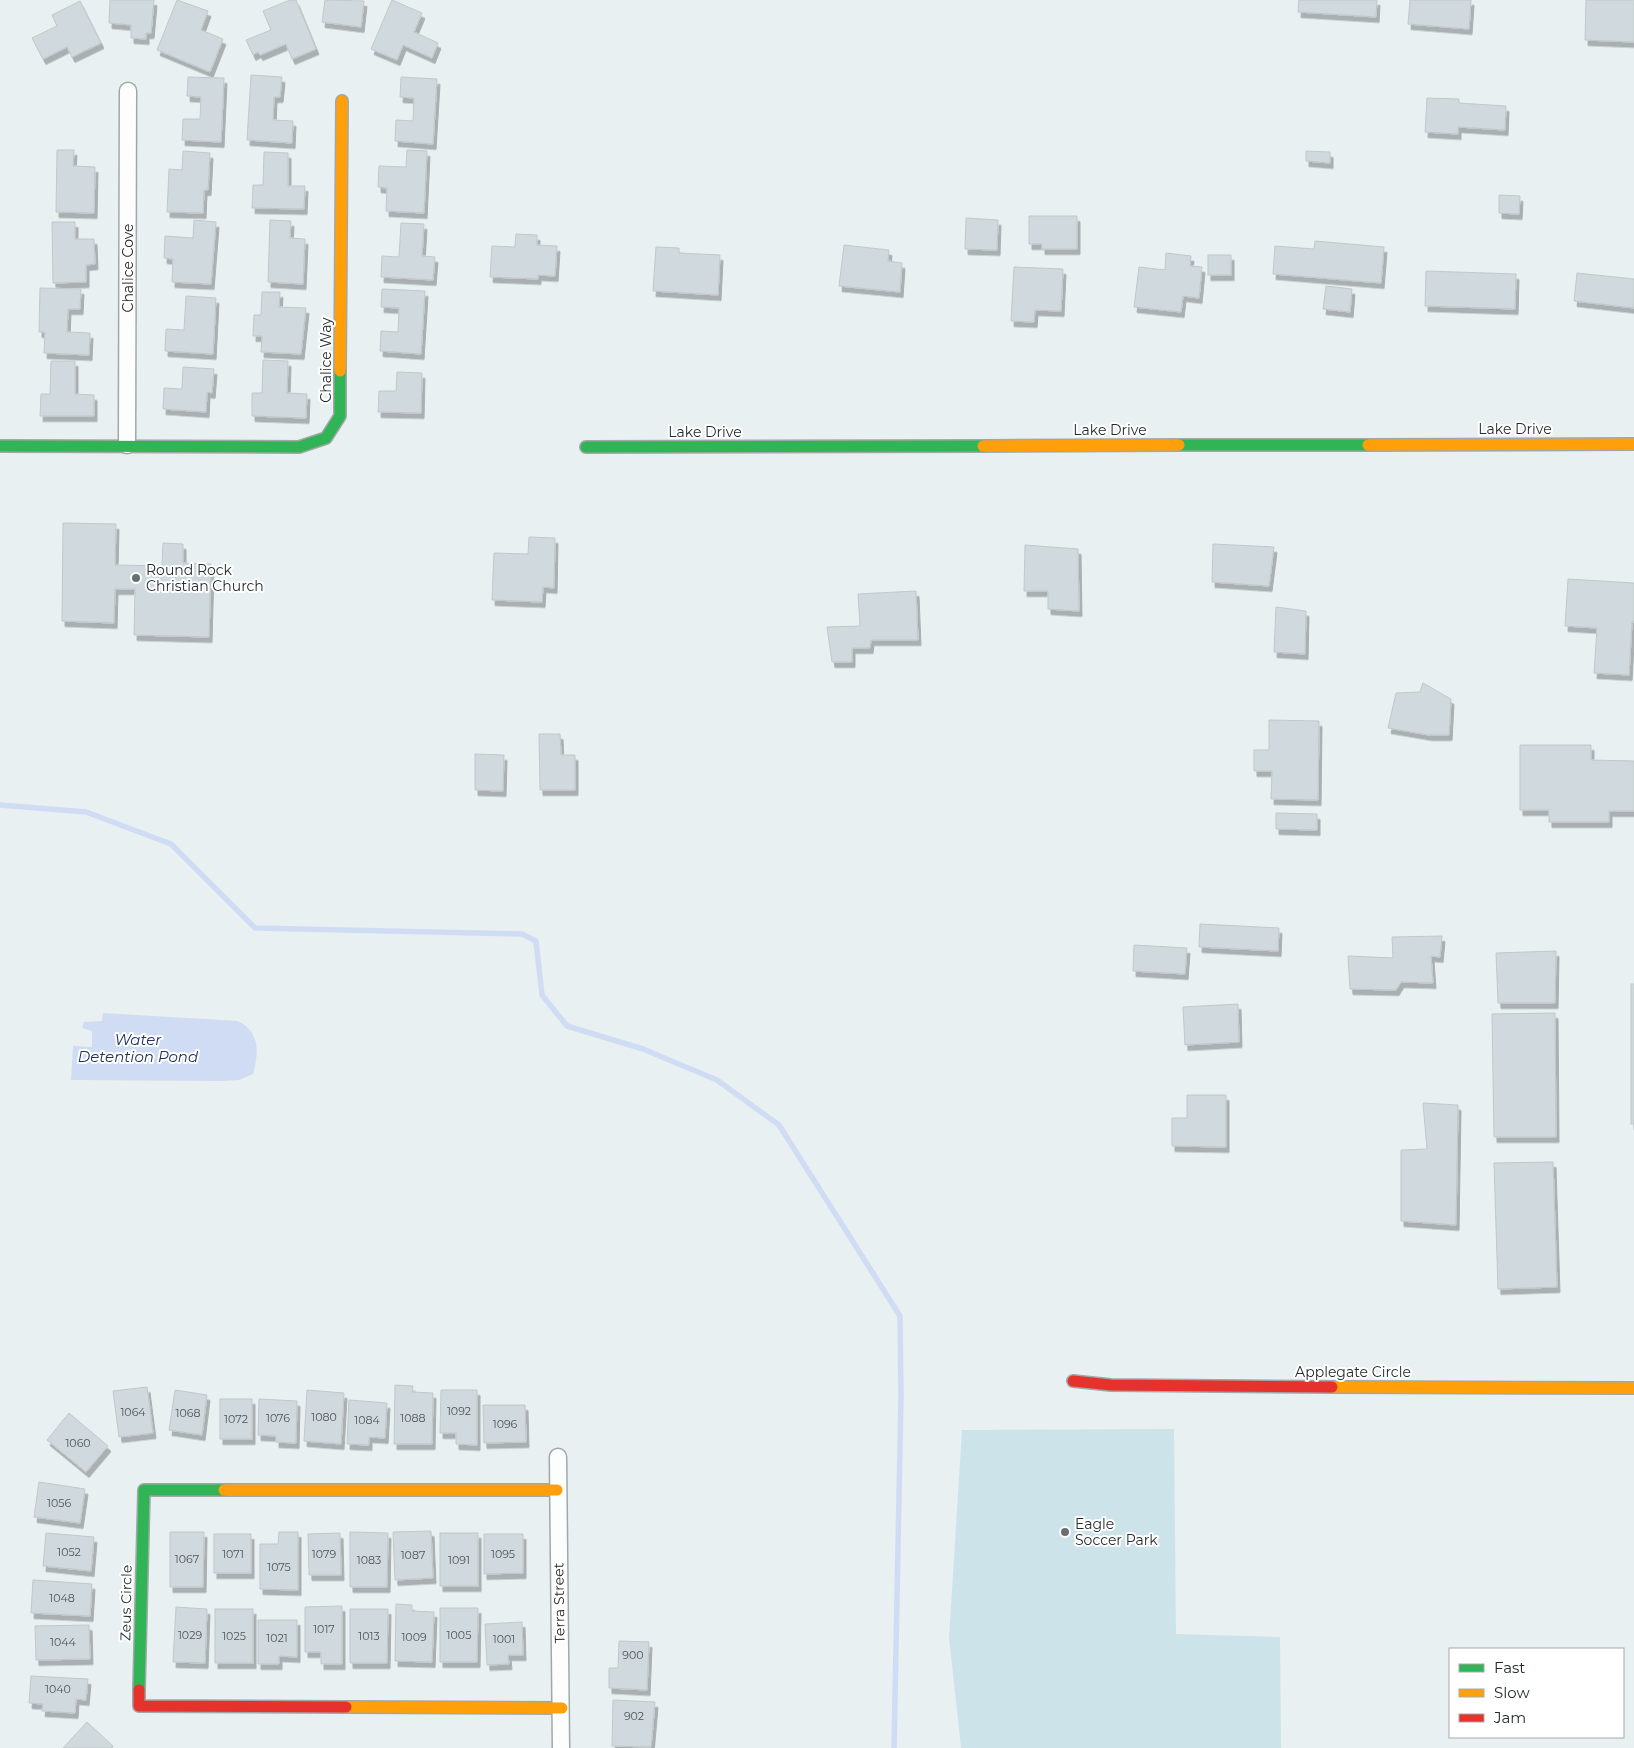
<svg xmlns="http://www.w3.org/2000/svg" width="1634" height="1748" viewBox="0 0 1634 1748" font-family="Montserrat,sans-serif">
  <style>
    .green { fill: #cde3ea }
    .water { fill: #d0dcf3 }
    .lines { fill: none; stroke-linecap: round; stroke-linejoin: round }
    .stream { stroke: #d0dcf3; stroke-width: 5.5 }
    .building { fill: #cfd9de; stroke: #c2c7ca; filter: url(#shadow) }
    .street-casing { stroke: #a2a8a9; stroke-width: 19 }
    .fast-casing { stroke: #a2a8a9; stroke-width: 14 }
    .slow-casing { stroke: #a2a8a9; stroke-width: 14 }
    .jam-casing { stroke: #a2a8a9; stroke-width: 14 }
    .street { stroke: #fcfdfd; stroke-width: 16 }
    .fast { stroke: #30b455; stroke-width: 11 }
    .slow { stroke: #ff9f0a; stroke-width: 11 }
    .jam { stroke: #e5322d; stroke-width: 11 }
    .poi-dot { fill: #697071; stroke: #fff; stroke-width: 2 }
    .labels { text-anchor: middle; dominant-baseline: central; stroke-width: 4; stroke-linejoin: round; paint-order: stroke }
    .number-label { font-size: 11px; fill: #505658 }
    .street-label { font-size: 14px; fill: #252b2c; stroke: #fff }
    .poi-label { font-size: 14px; fill: #252b2c; stroke: #fff; text-anchor: start }
    .water-label { font-size: 15px; font-style: italic; fill: #22325d; stroke: #fff }
  </style>
  <defs>
    <filter id="shadow"><feDropShadow dx="3" dy="5.5" stdDeviation="0" flood-color="#0004"/></filter>
  </defs>
  <rect width="100%" height="100%" fill="#e8f0f2"/>
  <polygon class="green" points="1174,1429 1176,1634 1280,1637 1281,1748 961,1748 949,1638 962,1430"/>
  <path class="water" d="M103,1013L238,1021C260,1032 259,1052 253,1074L239,1080L223,1081L71,1080L73,1046L92,1047V1031L82,1028L84,1022L102,1021Z"/>
  <g class="lines">
    <polyline class="stream" points="0,805 86,812 171,844 255,928 522,934 536,941 542,995 567,1026 643,1049 717,1080 779,1125 900,1316 901,1396 894,1748"/>
  </g>
  <g class="building">
    <polygon points="110,0 154,0 151,33 146,33 146,39 131,38 131,25 109,23"/>
    <polygon points="177,0 208,11 201,30 223,39 210,72 157,50"/>
    <polygon points="290,0 296,0 316,49 292,59 286,44 260,55 258,52 253,55 246,40 271,30 263,11"/>
    <polygon points="325,0 364,1 361,27 322,22"/>
    <polygon points="392,0 422,13 414,32 438,43 432,58 403,45 397,60 371,49"/>
    <polygon points="1299,0 1377,0 1376,17 1298,12"/>
    <polygon points="1410,0 1471,0 1469,29 1408,24"/>
    <polygon points="1586,0 1634,0 1634,42 1585,40"/>
    <polygon points="80,1 101,43 72,57 67,47 43,59 32,38 57,26 52,15"/>
    <polygon points="251,75 282,77 280,97 274,97 273,120 293,121 292,143 247,140"/>
    <polygon points="188,77 224,78 221,142 182,140 183,119 200,119 201,97 187,96"/>
    <polygon points="401,77 437,79 433,144 395,141 396,120 413,121 414,98 400,97"/>
    <polygon points="1427,98 1459,99 1459,103 1506,106 1505,130 1458,127 1458,134 1425,132"/>
    <polygon points="57,150 74,150 73,166 95,167 94,213 56,212"/>
    <polygon points="407,150 427,151 424,213 386,211 387,188 378,187 379,166 406,167"/>
    <polygon points="183,151 210,153 208,190 204,190 203,213 167,212 169,169 182,170"/>
    <polygon points="1306,151 1330,152 1330,163 1306,161"/>
    <polygon points="264,152 288,153 288,186 305,186 304,209 252,208 253,185 263,185"/>
    <polygon points="1499,195 1520,196 1519,214 1499,213"/>
    <polygon points="1029,216 1077,216 1077,249 1042,249 1042,244 1029,244"/>
    <polygon points="966,218 998,220 997,250 965,249"/>
    <polygon points="194,220 216,222 211,284 172,282 173,259 164,258 165,236 193,238"/>
    <polygon points="270,220 291,221 290,238 305,239 303,284 268,282"/>
    <polygon points="52,222 75,222 75,239 94,239 95,264 86,265 86,282 53,283"/>
    <polygon points="401,223 424,224 422,256 435,257 433,280 381,277 382,256 399,257"/>
    <polygon points="516,234 537,235 537,245 557,246 555,276 538,275 538,279 490,277 492,246 515,247"/>
    <polygon points="1315,241 1384,247 1381,283 1273,274 1275,246 1314,249"/>
    <polygon points="844,245 889,250 888,261 902,263 900,292 839,286"/>
    <polygon points="656,247 679,248 679,253 720,255 718,295 653,291"/>
    <polygon points="1166,253 1191,256 1190,266 1202,267 1199,298 1183,296 1181,312 1134,307 1139,267 1165,270"/>
    <rect x="1208" y="255" width="23" height="20"/>
    <polygon points="1014,267 1063,269 1061,311 1035,310 1034,322 1011,321"/>
    <polygon points="1426,271 1516,274 1515,309 1425,306"/>
    <polygon points="1577,273 1634,279 1634,308 1574,301"/>
    <polygon points="1326,286 1352,289 1350,312 1323,309"/>
    <polygon points="40,288 81,289 80,309 68,309 67,332 90,333 89,355 44,353 45,332 39,332"/>
    <polygon points="382,289 425,291 421,354 380,351 381,331 398,332 399,308 381,307"/>
    <polygon points="262,292 280,292 279,307 306,308 301,354 261,352 262,336 253,336 254,315 261,315"/>
    <polygon points="186,296 216,298 213,354 165,351 166,329 184,330"/>
    <polygon points="263,360 288,361 287,393 307,394 306,418 252,416 252,393 262,393"/>
    <polygon points="51,361 75,361 75,394 94,395 94,416 40,416 41,394 50,394"/>
    <polygon points="183,367 214,369 212,393 207,392 206,412 163,409 164,388 182,389"/>
    <polygon points="397,372 422,373 421,413 378,412 379,391 396,391"/>
    <polygon points="63,523 116,524 115,565 162,566 163,543 183,544 183,563 211,564 209,637 134,635 135,589 115,589 114,623 62,621"/>
    <polygon points="529,537 555,538 554,588 543,587 542,602 492,600 494,553 528,554"/>
    <polygon points="1213,544 1274,547 1269,586 1212,582"/>
    <polygon points="1025,545 1078,549 1079,611 1048,609 1048,591 1024,591"/>
    <polygon points="1568,579 1634,583 1634,622 1632,622 1629,675 1594,673 1597,628 1565,626"/>
    <polygon points="916,591 918,640 871,640 870,648 852,648 852,662 832,662 827,627 860,626 858,594"/>
    <polygon points="1276,607 1306,611 1305,654 1274,652"/>
    <polygon points="1423,683 1451,699 1449,735 1429,735 1388,728 1396,693 1420,692"/>
    <polygon points="1269,720 1319,721 1318,800 1271,799 1272,771 1254,771 1254,750 1269,750"/>
    <polygon points="539,734 560,734 561,755 575,755 575,790 540,790"/>
    <polygon points="1520,745 1591,745 1591,760 1634,761 1634,811 1609,811 1609,822 1549,822 1549,810 1520,810"/>
    <polygon points="475,754 504,755 503,791 475,790"/>
    <polygon points="1276,813 1317,814 1317,830 1276,829"/>
    <polygon points="1200,924 1279,928 1278,951 1199,947"/>
    <polygon points="1442,936 1440,957 1431,956 1433,983 1401,982 1396,990 1350,989 1348,956 1393,958 1392,937"/>
    <polygon points="1134,945 1187,948 1185,974 1133,971"/>
    <polygon points="1556,951 1555,1003 1498,1003 1496,953"/>
    <rect x="1631" y="984" width="3" height="140"/>
    <polygon points="1238,1004 1239,1042 1185,1045 1183,1007"/>
    <polygon points="1555,1013 1556,1137 1494,1137 1492,1014"/>
    <polygon points="1187,1095 1226,1095 1226,1147 1172,1146 1172,1118 1187,1118"/>
    <polygon points="1423,1103 1458,1105 1456,1225 1401,1221 1401,1150 1427,1149"/>
    <polygon points="1553,1162 1557,1287 1498,1289 1494,1163"/>
    <polygon points="395,1385 413,1386 412,1392 433,1393 432,1444 394,1444"/>
    <polygon points="147,1387 153,1433 119,1437 113,1391"/>
    <polygon points="175,1390 207,1395 202,1435 169,1430"/>
    <polygon points="307,1390 344,1393 341,1444 304,1441"/>
    <polygon points="441,1390 477,1390 477,1445 456,1444 456,1433 440,1433"/>
    <rect x="220" y="1399" width="32" height="40"/>
    <polygon points="259,1399 297,1401 296,1443 276,1442 276,1436 258,1435"/>
    <polygon points="349,1400 387,1403 385,1438 369,1437 369,1445 347,1444"/>
    <polygon points="483,1405 525,1405 526,1442 484,1443"/>
    <polygon points="69,1413 108,1446 86,1472 47,1440"/>
    <polygon points="39,1482 85,1489 80,1523 34,1517"/>
    <polygon points="431,1531 433,1578 395,1580 393,1532"/>
    <polygon points="170,1532 204,1532 203,1587 170,1587"/>
    <polygon points="279,1532 298,1532 298,1590 260,1589 260,1544 278,1544"/>
    <polygon points="350,1532 388,1533 387,1587 350,1587"/>
    <polygon points="46,1533 94,1537 91,1571 43,1566"/>
    <polygon points="340,1533 341,1575 309,1575 308,1534"/>
    <rect x="440" y="1533" width="38" height="53"/>
    <rect x="214" y="1534" width="37" height="39"/>
    <polygon points="484,1534 523,1534 523,1573 484,1574"/>
    <polygon points="33,1580 92,1584 90,1616 31,1613"/>
    <polygon points="396,1604 412,1605 412,1611 434,1612 432,1662 395,1661"/>
    <polygon points="342,1606 342,1664 321,1664 321,1652 305,1652 305,1607"/>
    <polygon points="176,1607 207,1609 205,1663 173,1662"/>
    <polygon points="440,1608 478,1608 477,1662 440,1662"/>
    <rect x="215" y="1609" width="38" height="54"/>
    <polygon points="350,1609 388,1609 387,1663 350,1663"/>
    <polygon points="258,1620 297,1620 297,1657 279,1656 279,1664 258,1664"/>
    <polygon points="522,1622 523,1655 508,1655 509,1664 487,1665 485,1624"/>
    <polygon points="89,1625 90,1659 36,1660 35,1626"/>
    <polygon points="619,1641 649,1642 647,1690 609,1688 609,1668 618,1668"/>
    <polygon points="31,1676 88,1679 86,1700 76,1699 75,1713 42,1711 43,1704 29,1703"/>
    <polygon points="613,1700 655,1702 651,1747 612,1746"/>
    <polygon points="87,1722 113,1746 111,1748 63,1748"/>
  </g>
  <g class="lines">
    <defs>
      <g id="street">
        <polyline points="127,445 128,91"/>
        <polyline points="558,1457 561,1748"/>
      </g>
      <g id="fast">
        <polyline points="1179,445 1368,445"/>
        <polyline points="0,446 299,447 326,438 340,416 340,371"/>
        <polyline points="586,447 983,446"/>
        <polyline points="139,1690 144,1490 224,1490"/>
      </g>
      <g id="slow">
        <polyline points="340,371 342,101"/>
        <polyline points="1368,445 1634,444"/>
        <polyline points="983,446 1179,445"/>
        <polyline points="1332,1387 1634,1388"/>
        <polyline points="224,1490 557,1490"/>
        <polyline points="346,1707 562,1708"/>
      </g>
      <g id="jam">
        <polyline points="1073,1381 1111,1385 1332,1387"/>
        <polyline points="139,1690 139,1706 346,1707"/>
      </g>
    </defs>
    <use href="#street" class="street-casing"/>
    <use href="#fast" class="fast-casing"/>
    <use href="#slow" class="slow-casing"/>
    <use href="#jam" class="jam-casing"/>
    <use href="#street" class="street"/>
    <use href="#fast" class="fast"/>
    <use href="#slow" class="slow"/>
    <use href="#jam" class="jam"/>
  </g>
  <g class="poi-dot">
    <circle cx="136" cy="578" r="5"/>
    <circle cx="1065" cy="1532" r="5"/>
  </g>
  <g class="labels">
    <g class="number-label">
      <text x="459" y="1411">1092</text>
      <text x="133" y="1412">1064</text>
      <text x="188" y="1413">1068</text>
      <text x="324" y="1417">1080</text>
      <text x="278" y="1418">1076</text>
      <text x="413" y="1418">1088</text>
      <text x="236" y="1419">1072</text>
      <text x="367" y="1420">1084</text>
      <text x="505" y="1424">1096</text>
      <text x="78" y="1443">1060</text>
      <text x="59" y="1503">1056</text>
      <text x="69" y="1552">1052</text>
      <text x="233" y="1554">1071</text>
      <text x="324" y="1554">1079</text>
      <text x="503" y="1554">1095</text>
      <text x="413" y="1555">1087</text>
      <text x="187" y="1559">1067</text>
      <text x="369" y="1560">1083</text>
      <text x="459" y="1560">1091</text>
      <text x="279" y="1567">1075</text>
      <text x="62" y="1598">1048</text>
      <text x="324" y="1629">1017</text>
      <text x="190" y="1635">1029</text>
      <text x="459" y="1635">1005</text>
      <text x="234" y="1636">1025</text>
      <text x="369" y="1636">1013</text>
      <text x="414" y="1637">1009</text>
      <text x="277" y="1638">1021</text>
      <text x="504" y="1639">1001</text>
      <text x="63" y="1642">1044</text>
      <text x="633" y="1655">900</text>
      <text x="58" y="1689">1040</text>
      <text x="634" y="1716">902</text>
    </g>
    <g class="street-label">
      <text transform="translate(128 268) rotate(-90)">Chalice Cove</text>
      <text transform="translate(326 360) rotate(-90)">Chalice Way</text>
      <text x="1515" y="429">Lake Drive</text>
      <text x="1110" y="430">Lake Drive</text>
      <text x="705" y="432">Lake Drive</text>
      <text x="1353" y="1372">Applegate Circle</text>
      <text transform="translate(126 1603) rotate(-89)">Zeus Circle</text>
      <text transform="translate(559 1603) rotate(-91)">Terra Street</text>
    </g>
    <g class="poi-label">
      <text x="146" y="570">Round Rock<tspan x="146" dy="16">Christian Church</tspan></text>
      <text x="1075" y="1524">Eagle<tspan x="1075" dy="16">Soccer Park</tspan></text>
    </g>
    <g class="water-label">
      <text x="138" y="1039">Water<tspan x="138" dy="17">Detention Pond</tspan></text>
    </g>
  </g>
  <rect x="1449" y="1648" width="175" height="90" fill="#ffffff" stroke="#a8aaab"/>
  <rect x="1459" y="1664" width="25" height="8" fill="#30b455" stroke="#a8aaab"/>
  <text x="1494" y="1673" font-size="15" fill="#252b2c">Fast</text>
  <rect x="1459" y="1689" width="25" height="8" fill="#ff9f0a" stroke="#a8aaab"/>
  <text x="1494" y="1698" font-size="15" fill="#252b2c">Slow</text>
  <rect x="1459" y="1714" width="25" height="8" fill="#e5322d" stroke="#a8aaab"/>
  <text x="1494" y="1723" font-size="15" fill="#252b2c">Jam</text>
</svg>
